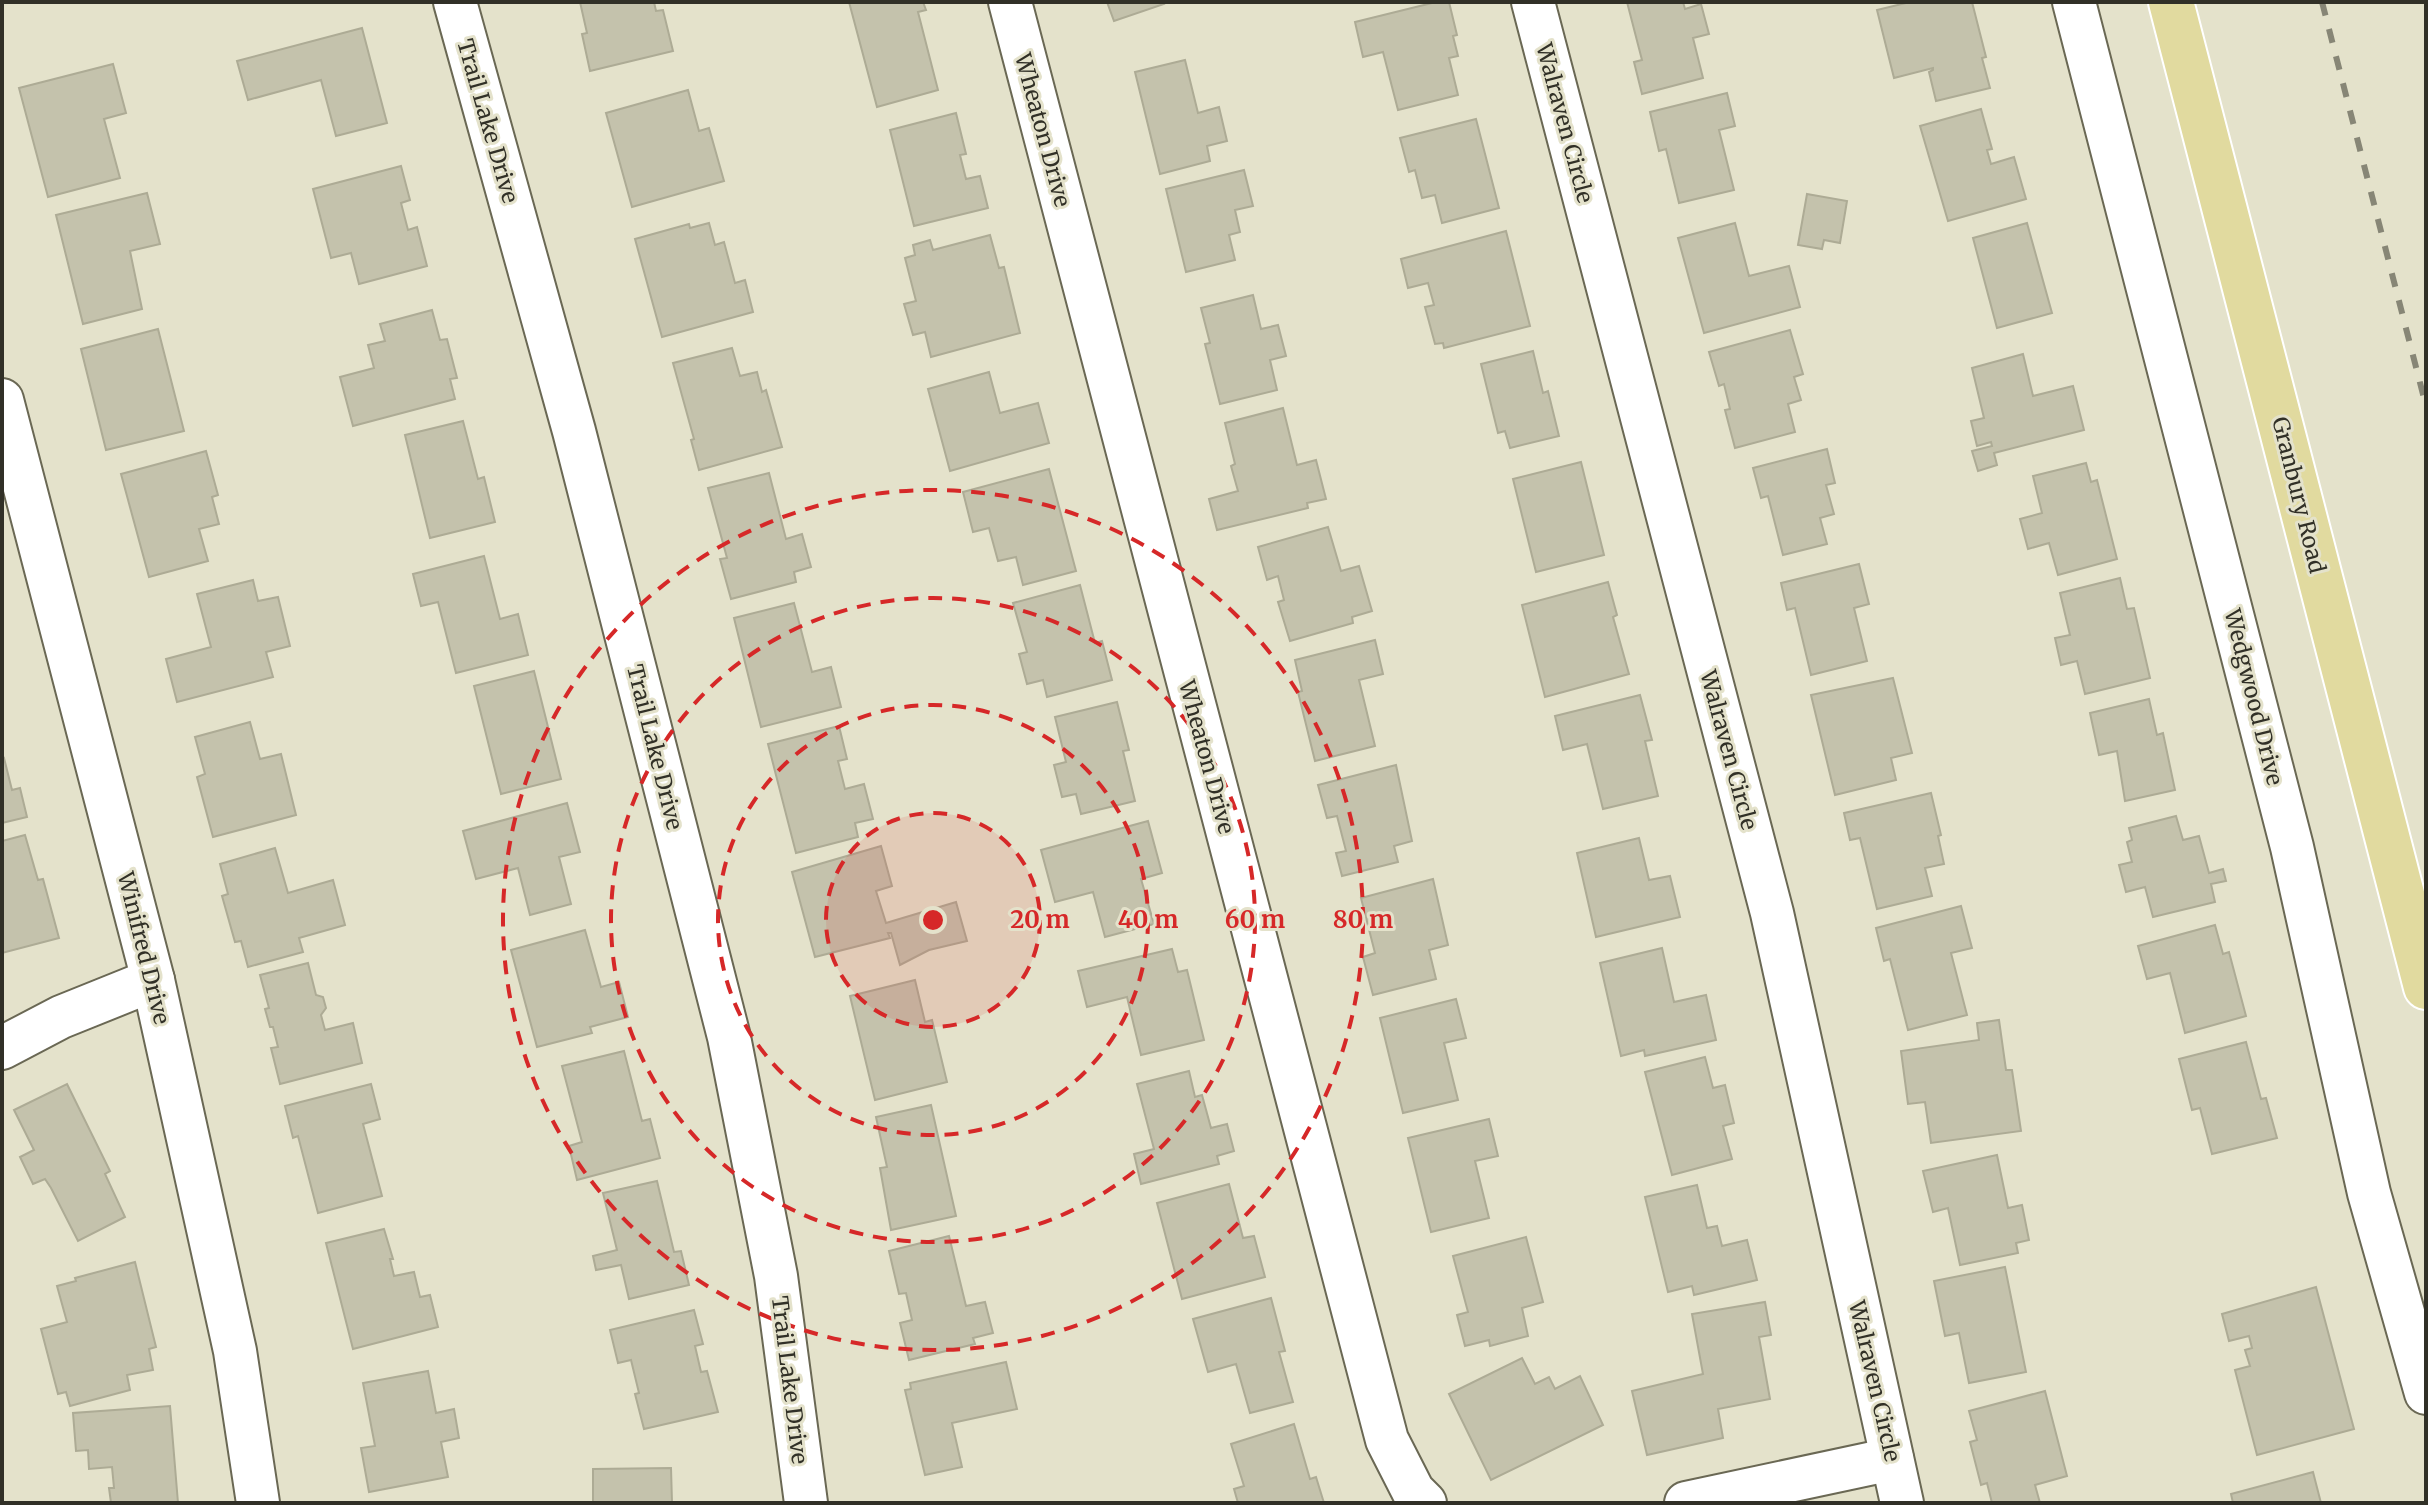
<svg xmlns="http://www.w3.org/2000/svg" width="2428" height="1505" viewBox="0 0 2428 1505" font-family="Merriweather,serif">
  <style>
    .building { fill: #c4c2ac; stroke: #adab95; stroke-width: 2 }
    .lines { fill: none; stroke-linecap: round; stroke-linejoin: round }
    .minor-casing { stroke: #6a6854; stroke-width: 46 }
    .major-casing { stroke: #fff; stroke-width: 48 }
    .minor { stroke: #fff; stroke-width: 42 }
    .major { stroke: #e1da9f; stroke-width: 44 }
    .rail { stroke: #878676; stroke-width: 6; stroke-dasharray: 14 14; stroke-linecap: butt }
    .ring { fill: none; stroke: #d62828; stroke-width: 4; stroke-dasharray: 14 10 }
    .labels { text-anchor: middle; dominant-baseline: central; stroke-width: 6; stroke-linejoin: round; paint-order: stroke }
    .street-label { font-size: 22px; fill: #313027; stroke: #e4e2cb }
    .centre { fill: #d62828; stroke: #e4e2cb; stroke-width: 4 }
    .ring-label { font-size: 24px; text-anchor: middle; font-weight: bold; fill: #d62828; stroke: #e4e2cb; stroke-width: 6; stroke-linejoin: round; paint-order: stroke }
  </style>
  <rect width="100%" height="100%" fill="#e4e2cb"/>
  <g class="building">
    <polygon points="580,2 654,2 656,11 663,10 673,51 590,71 582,34 587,33"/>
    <polygon points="849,2 923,2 926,10 918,12 938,90 877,107"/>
    <polygon points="1107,2 1163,2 1164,4 1114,21"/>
    <polygon points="1436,2 1449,2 1457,35 1453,36 1458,56 1449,58 1458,95 1398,110 1383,52 1363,57 1355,22"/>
    <polygon points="1627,2 1683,2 1685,9 1701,4 1709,34 1693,38 1703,78 1642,94 1634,62 1642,60"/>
    <polygon points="1910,2 1972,2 1986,57 1982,58 1990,88 1936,101 1929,72 1933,70 1933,68 1894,78 1877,10"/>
    <polygon points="362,28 387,123 336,136 321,80 248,100 237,61"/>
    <polygon points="1185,60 1198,113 1219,107 1227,141 1207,146 1210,161 1160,174 1135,72"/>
    <polygon points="113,64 126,113 104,119 120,178 48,197 19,88"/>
    <polygon points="688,90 699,131 709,128 724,181 632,207 606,113"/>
    <polygon points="1727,93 1735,126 1719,130 1734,190 1679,203 1666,149 1659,151 1650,112"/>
    <polygon points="1981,109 1992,149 1987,150 1991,164 2014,157 2026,199 1948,221 1920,126"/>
    <polygon points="956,113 966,154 960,155 966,179 980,176 988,208 914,226 890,130"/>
    <polygon points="1476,119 1499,208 1442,223 1435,195 1422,198 1415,170 1409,172 1400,138"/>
    <polygon points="401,166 410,200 401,203 408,230 417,227 427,266 359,284 351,253 331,258 313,189"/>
    <polygon points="1244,170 1253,206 1235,210 1240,232 1229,235 1235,260 1186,272 1166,189"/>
    <polygon points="147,193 160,244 130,251 142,309 83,324 56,215"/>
    <polygon points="1807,194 1847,201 1840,243 1824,240 1822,249 1798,245"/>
    <polygon points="709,223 715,245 724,242 735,283 745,280 753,312 662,337 635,239 689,224 690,228"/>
    <polygon points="1735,223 1749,276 1789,266 1800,307 1704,333 1678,238"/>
    <polygon points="2027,223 2052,313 1997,328 1973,238"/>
    <polygon points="1506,231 1530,326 1444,348 1443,343 1435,344 1425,307 1434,305 1428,283 1408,288 1401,259"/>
    <polygon points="990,235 999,268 1004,267 1020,333 931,357 925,332 913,335 904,304 916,301 905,258 915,255 913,245 930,240 933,250"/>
    <polygon points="1253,295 1261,329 1278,325 1286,356 1270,360 1277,390 1220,404 1205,344 1210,343 1201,308"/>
    <polygon points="432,310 440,340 447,339 457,378 450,379 455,399 353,426 340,377 374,368 368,345 385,341 380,324"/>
    <polygon points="158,329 184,431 106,450 81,349"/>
    <polygon points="1790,330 1803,374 1794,377 1801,400 1788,404 1795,432 1735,448 1725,410 1730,409 1724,384 1719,386 1709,352"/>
    <polygon points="732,348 740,376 757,372 762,392 766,390 782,447 699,470 691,440 694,439 673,363"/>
    <polygon points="1533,351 1543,393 1548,391 1559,436 1510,448 1505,431 1498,433 1481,364"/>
    <polygon points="2023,354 2033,396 2073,386 2084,430 1994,453 1997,465 1978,471 1972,451 1992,446 1991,442 1977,446 1971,421 1984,418 1972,368"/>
    <polygon points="989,372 1000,413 1038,403 1049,443 950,471 928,389"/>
    <polygon points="1283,408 1297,465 1316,460 1326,499 1307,503 1308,508 1217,530 1209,499 1238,491 1231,466 1235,464 1225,423"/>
    <polygon points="463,421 478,479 484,477 495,522 430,538 405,435"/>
    <polygon points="1827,449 1835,483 1826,485 1834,514 1820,518 1827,544 1783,555 1768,496 1761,498 1753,468"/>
    <polygon points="206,451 218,495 212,497 219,524 199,529 208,561 149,577 121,474"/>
    <polygon points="1581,462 1604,555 1536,572 1513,479"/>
    <polygon points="2086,463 2091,482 2097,480 2117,559 2058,575 2049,543 2028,549 2020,519 2042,513 2033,476"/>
    <polygon points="1049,469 1076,571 1023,585 1016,557 998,561 989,528 973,532 963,492"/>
    <polygon points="769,473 786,539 802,534 811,567 794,572 796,582 731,599 720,559 727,558 708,488"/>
    <polygon points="1328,527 1341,571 1359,566 1372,611 1352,617 1353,623 1290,641 1278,602 1284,600 1278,576 1267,580 1258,547"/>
    <polygon points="484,556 500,619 518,614 528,655 456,673 438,602 421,606 413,574"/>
    <polygon points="1859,564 1869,604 1854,608 1867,661 1811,675 1795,608 1787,610 1781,583"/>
    <polygon points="2120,578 2127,609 2134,608 2150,678 2085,694 2077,661 2061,665 2055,638 2070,635 2060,593"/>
    <polygon points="253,580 258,601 278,597 290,646 266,652 273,677 177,702 166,659 211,647 197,594"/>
    <polygon points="1608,582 1617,615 1613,617 1629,674 1545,697 1522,605"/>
    <polygon points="1080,585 1095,643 1102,641 1112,680 1047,697 1043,680 1027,684 1019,654 1027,652 1013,603"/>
    <polygon points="794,603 812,672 831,667 841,707 761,727 734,618"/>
    <polygon points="1375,640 1383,674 1359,680 1375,746 1315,761 1298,692 1302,691 1295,660"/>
    <polygon points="534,671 561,779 501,794 474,686"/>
    <polygon points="1893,678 1912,753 1891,758 1896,780 1835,795 1811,695"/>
    <polygon points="1640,695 1652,740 1645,741 1658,796 1603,809 1587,744 1563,750 1555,716"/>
    <polygon points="2149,699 2157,735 2163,733 2175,790 2125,801 2117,751 2099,755 2090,713"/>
    <polygon points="1117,702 1129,750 1123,751 1135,801 1081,814 1076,794 1062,797 1054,765 1066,762 1055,717"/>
    <polygon points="250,722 260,759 281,754 296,815 213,837 197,777 205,774 195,737"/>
    <polygon points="839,726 847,759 838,761 845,789 864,784 873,819 855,823 858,837 796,853 768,744"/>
    <polygon points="4,758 12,790 20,788 27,817 2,823 2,759"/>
    <polygon points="1396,765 1412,841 1394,846 1398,862 1342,876 1336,853 1346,851 1337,816 1327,818 1318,785"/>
    <polygon points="1931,793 1941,835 1938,836 1944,864 1925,868 1932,896 1877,909 1860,838 1850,840 1844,813"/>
    <polygon points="567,803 580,852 559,857 571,904 530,915 518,868 476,879 463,831"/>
    <polygon points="2176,816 2183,840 2199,836 2209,873 2223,869 2226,881 2211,884 2215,902 2153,917 2145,887 2126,892 2119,865 2132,862 2127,842 2132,840 2129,828"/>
    <polygon points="1148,821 1162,873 1141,879 1154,924 1105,937 1093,892 1055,902 1041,850"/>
    <polygon points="25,835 38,880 43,879 59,938 2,953 2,841"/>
    <polygon points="1639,838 1649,880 1670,876 1680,917 1596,937 1577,853"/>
    <polygon points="881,846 892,886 876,891 886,923 956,902 967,941 929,950 900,965 891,933 888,933 890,938 815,957 792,872"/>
    <polygon points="275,848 288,893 333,880 345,925 299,938 303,952 248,967 241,941 235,942 222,896 228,894 220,864"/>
    <polygon points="1433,879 1448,945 1429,950 1436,979 1373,995 1363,957 1375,953 1361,898"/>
    <polygon points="1961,906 1972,948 1951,953 1967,1015 1908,1030 1890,959 1884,961 1876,928"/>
    <polygon points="2215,925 2223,954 2229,952 2246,1016 2185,1033 2170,973 2147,979 2138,946"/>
    <polygon points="585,930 601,987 619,982 628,1017 590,1027 592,1033 537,1047 511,950"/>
    <polygon points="1662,948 1674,1002 1706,995 1716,1040 1645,1056 1644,1050 1621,1056 1600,963"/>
    <polygon points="1172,949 1178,972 1187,970 1204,1040 1141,1055 1127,997 1087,1007 1078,971"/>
    <polygon points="308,963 316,995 323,997 326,1008 321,1015 325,1030 353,1023 362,1063 280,1084 271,1048 278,1047 273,1027 270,1027 265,1009 269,1008 260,975"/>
    <polygon points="915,980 925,1022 932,1020 947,1082 875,1100 850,996"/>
    <polygon points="1456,999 1466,1038 1444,1043 1458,1100 1403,1113 1380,1018"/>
    <polygon points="1999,1020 2006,1070 2012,1070 2021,1131 1931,1143 1925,1102 1908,1104 1901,1051 1979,1040 1977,1023"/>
    <polygon points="2246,1042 2261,1099 2266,1098 2277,1138 2212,1154 2200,1108 2192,1110 2179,1059"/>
    <polygon points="624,1051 642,1121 650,1119 660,1158 577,1180 569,1146 582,1142 562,1066"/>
    <polygon points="1705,1057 1713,1088 1725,1085 1734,1123 1723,1126 1732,1159 1672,1175 1645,1072"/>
    <polygon points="1189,1071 1195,1097 1202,1095 1211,1128 1227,1124 1234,1151 1217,1156 1219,1164 1141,1184 1134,1154 1154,1149 1137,1084"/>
    <polygon points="67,1084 110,1171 105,1174 125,1217 78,1241 51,1188 45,1179 33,1184 20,1157 34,1150 14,1110"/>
    <polygon points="371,1084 380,1119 363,1124 382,1196 318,1213 298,1136 293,1138 285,1106"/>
    <polygon points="931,1105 956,1216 891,1230 880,1168 887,1167 876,1117"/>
    <polygon points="1489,1119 1498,1156 1475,1161 1489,1218 1431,1232 1408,1138"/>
    <polygon points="1997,1155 2008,1208 2022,1205 2029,1240 2016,1243 2018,1253 1960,1265 1948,1208 1933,1212 1923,1171"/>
    <polygon points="657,1181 674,1252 681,1251 689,1285 629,1299 621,1265 596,1270 593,1256 617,1250 603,1193"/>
    <polygon points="1229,1184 1243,1238 1254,1236 1265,1277 1182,1299 1157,1203"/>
    <polygon points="1697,1185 1707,1228 1717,1226 1722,1246 1747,1240 1757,1280 1694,1295 1692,1286 1668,1292 1645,1197"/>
    <polygon points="384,1229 393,1259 390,1259 394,1276 414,1272 420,1297 430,1295 438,1327 353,1349 326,1243"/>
    <polygon points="949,1236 966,1306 985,1302 993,1333 973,1338 975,1344 909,1360 900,1323 912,1320 906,1293 899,1294 889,1251"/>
    <polygon points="1526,1237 1543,1302 1522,1308 1528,1336 1490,1346 1489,1340 1465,1346 1457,1315 1468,1312 1453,1256"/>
    <polygon points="135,1262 156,1347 149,1349 153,1370 127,1375 130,1390 70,1406 66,1392 58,1394 41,1329 67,1322 57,1286 76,1281 75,1278"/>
    <polygon points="2005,1267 2026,1372 1969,1383 1959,1333 1945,1336 1934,1281"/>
    <polygon points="2316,1287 2354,1429 2257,1455 2235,1370 2250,1366 2245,1350 2252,1348 2249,1336 2229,1341 2222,1314"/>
    <polygon points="1271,1298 1285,1351 1279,1352 1293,1402 1250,1413 1236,1364 1208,1372 1193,1319"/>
    <polygon points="1765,1302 1771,1335 1759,1337 1770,1399 1718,1409 1723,1438 1647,1455 1632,1391 1703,1374 1692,1314"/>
    <polygon points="694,1310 703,1344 695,1346 701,1372 707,1371 718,1412 644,1429 635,1394 639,1393 631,1360 618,1363 610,1330"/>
    <polygon points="1522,1358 1535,1384 1549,1377 1555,1389 1580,1376 1603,1425 1491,1480 1449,1394"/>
    <polygon points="1006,1362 1017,1409 952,1423 962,1467 925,1475 905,1390 911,1389 910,1383"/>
    <polygon points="428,1371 436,1413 454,1409 459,1438 441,1442 448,1477 369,1492 361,1448 375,1446 363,1383"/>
    <polygon points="2045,1391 2067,1476 2035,1485 2040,1503 1992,1503 1987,1483 1981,1485 1970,1442 1977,1440 1969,1411"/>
    <polygon points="170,1406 178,1503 111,1503 109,1488 114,1488 112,1467 89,1469 88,1450 76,1451 73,1413"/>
    <polygon points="1294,1424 1310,1479 1316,1477 1324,1503 1238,1503 1234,1489 1244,1486 1231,1444"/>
    <polygon points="671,1468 672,1503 593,1503 593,1469"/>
    <polygon points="2313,1472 2321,1503 2233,1503 2231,1494"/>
  </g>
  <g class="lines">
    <defs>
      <g id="minor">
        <polyline points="455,2 574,431 729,1037 776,1276 806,1503"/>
        <polyline points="1010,2 1387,1440 1413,1491 1425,1503"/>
        <polyline points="1533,2 1772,913 1902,1503"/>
        <polyline points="2074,2 2292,847 2369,1193 2426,1393"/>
        <polyline points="2,400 153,980 235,1351 258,1503"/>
        <polyline points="2,1048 61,1017 153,980"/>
        <polyline points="1686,1503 1892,1459"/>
      </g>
      <polyline id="major" points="2171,2 2426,987"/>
    </defs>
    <use href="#minor" class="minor-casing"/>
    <use href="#major" class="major-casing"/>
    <use href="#minor" class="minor"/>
    <use href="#major" class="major"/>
    <polyline class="rail" points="2322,2 2426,406"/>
  </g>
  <circle cx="933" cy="920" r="107" fill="#d62828" fill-opacity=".12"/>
  <g class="ring">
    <circle cx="933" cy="920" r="107"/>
    <circle cx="933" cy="920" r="215"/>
    <circle cx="933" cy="920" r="322"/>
    <circle cx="933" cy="920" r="430"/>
  </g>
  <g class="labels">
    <g class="street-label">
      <text transform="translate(488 121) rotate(74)">Trail Lake Drive</text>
      <text transform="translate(1565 123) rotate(75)">Walraven Circle</text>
      <text transform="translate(1043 130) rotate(75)">Wheaton Drive</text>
      <text transform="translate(2299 495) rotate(76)">Granbury Road</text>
      <text transform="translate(2254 697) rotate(76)">Wedgwood Drive</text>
      <text transform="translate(655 747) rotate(76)">Trail Lake Drive</text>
      <text transform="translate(1729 750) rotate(75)">Walraven Circle</text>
      <text transform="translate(1207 757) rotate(75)">Wheaton Drive</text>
      <text transform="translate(144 948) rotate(76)">Winifred Drive</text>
      <text transform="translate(790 1380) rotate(83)">Trail Lake Drive</text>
      <text transform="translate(1875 1381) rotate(77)">Walraven Circle</text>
    </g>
  </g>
  <circle cx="933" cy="920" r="12" class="centre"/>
  <g class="ring-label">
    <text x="1040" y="928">20 m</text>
    <text x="1148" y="928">40 m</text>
    <text x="1255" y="928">60 m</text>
    <text x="1363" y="928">80 m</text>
  </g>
  <rect width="2428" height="1505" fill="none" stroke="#313027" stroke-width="8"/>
</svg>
